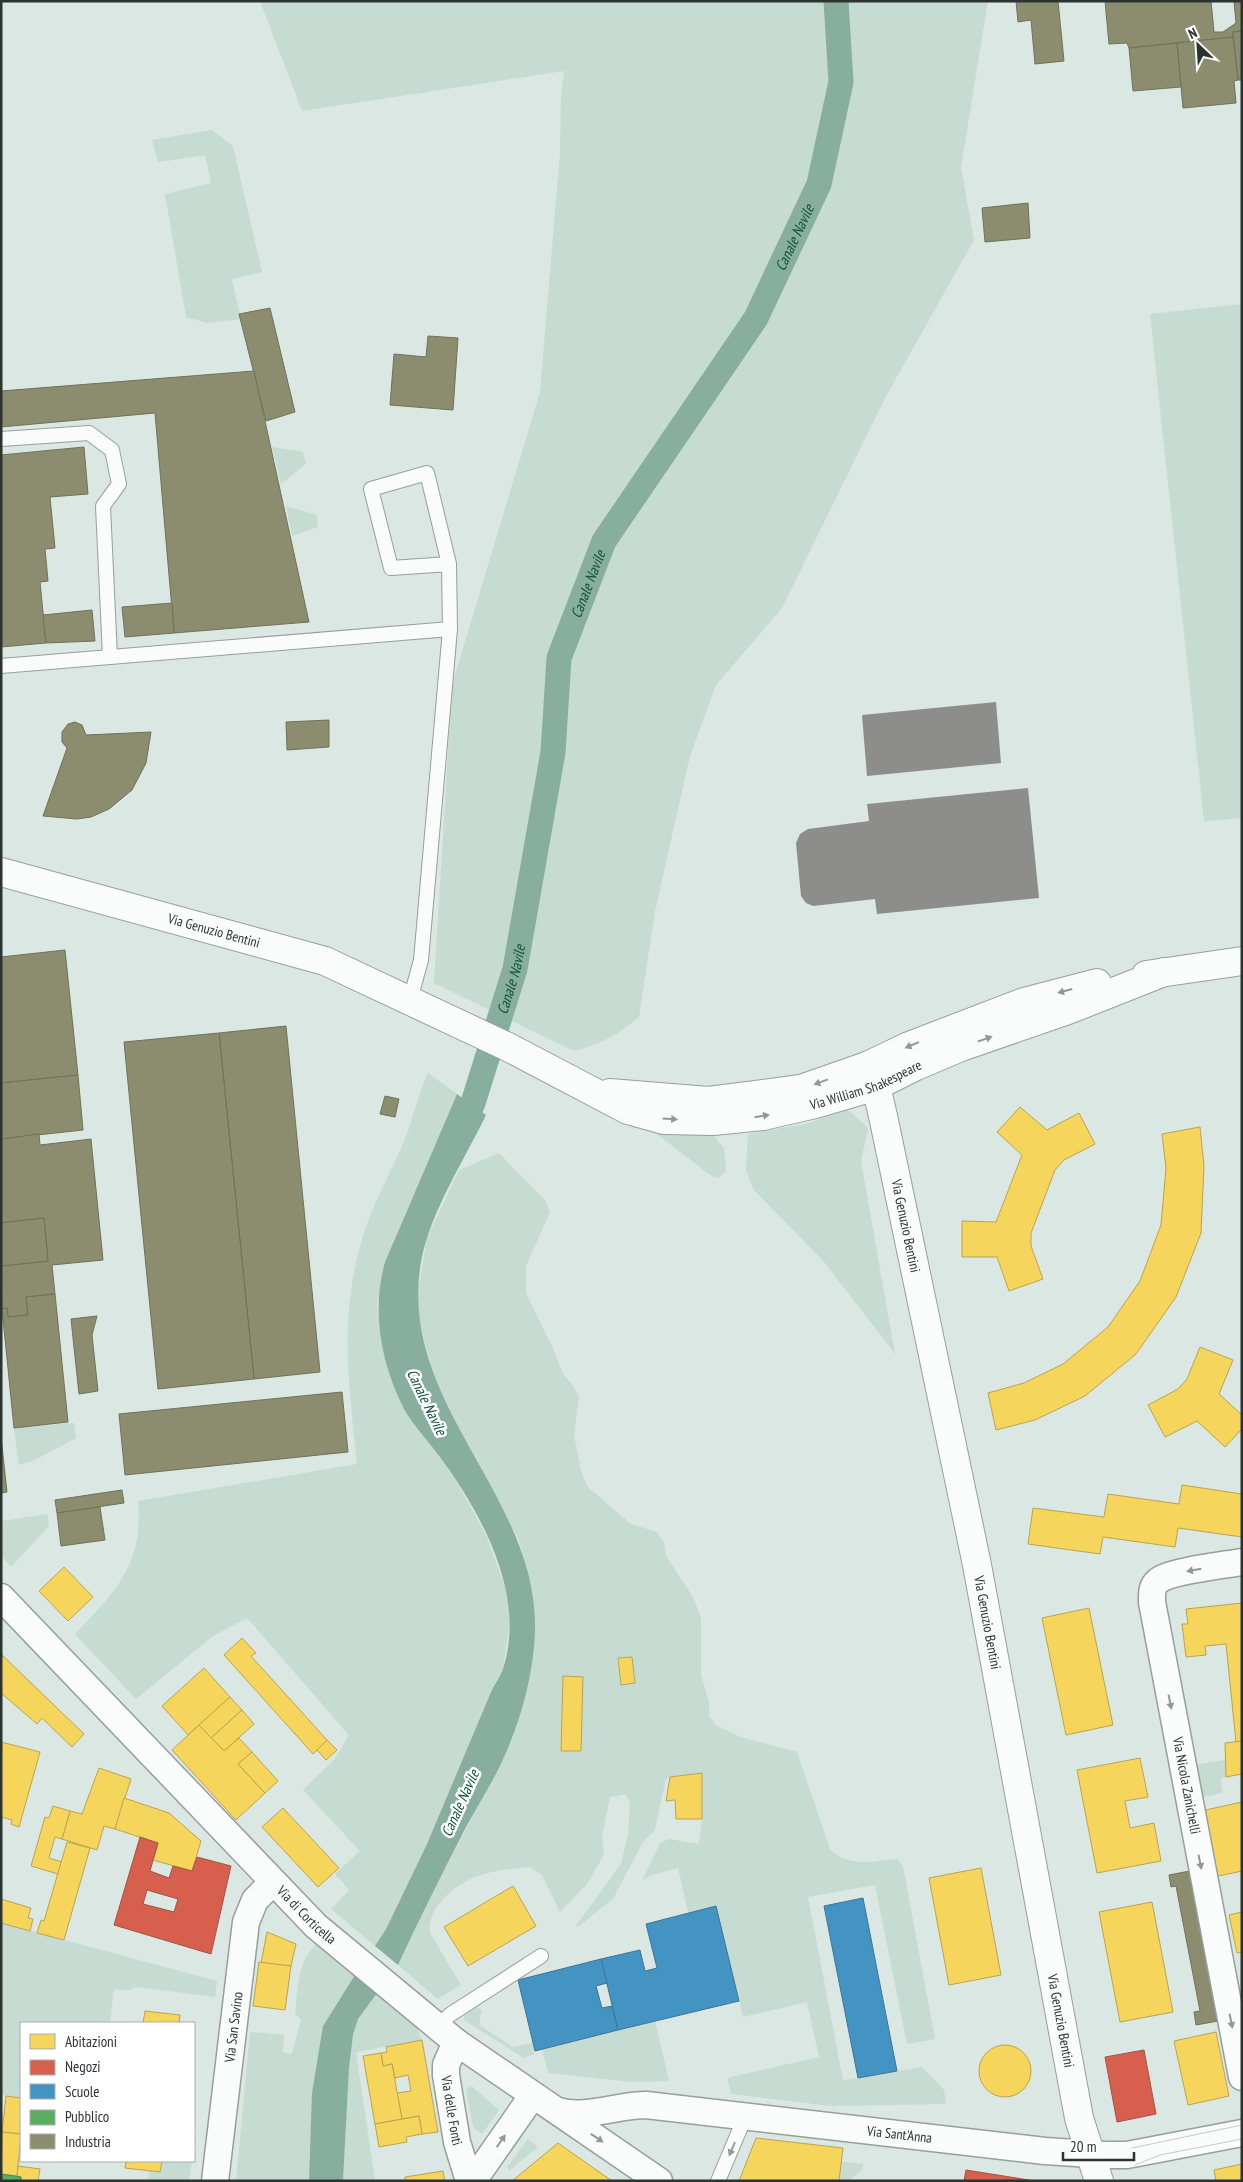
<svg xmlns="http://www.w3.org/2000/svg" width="1243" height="2182" viewBox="0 0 1243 2182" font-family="'PT Sans Narrow',sans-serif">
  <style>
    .green { fill: #c6dbd2; fill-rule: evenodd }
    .water { fill: #88ae9f }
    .homes { fill: #f6d55c; stroke: #b9a54f }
    .shops { fill: #d6604d; stroke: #a35344; fill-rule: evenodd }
    .schools { fill: #4393c3; stroke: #3c7697 }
    .public { fill: #5aae61; stroke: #4c8952 }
    .industry { fill: #8c8c6e; stroke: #6f725b }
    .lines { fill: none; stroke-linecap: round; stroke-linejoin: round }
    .canal { stroke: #88ae9f; stroke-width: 25 }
    .building { fill: #8d8e8c }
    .lane-casing { stroke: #969f9b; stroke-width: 16 }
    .street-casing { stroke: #969f9b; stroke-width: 29 }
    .secondary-casing { stroke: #969f9b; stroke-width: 30 }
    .primary-casing { stroke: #969f9b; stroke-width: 30 }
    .lane { stroke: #fafbfb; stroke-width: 14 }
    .street { stroke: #fafbfb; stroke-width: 26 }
    .secondary { stroke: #fafbfb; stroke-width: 28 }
    .primary { stroke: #fafbfb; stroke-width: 28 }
    .tram { stroke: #c7cac9; stroke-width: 1 }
    .oneway { fill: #929896 }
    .labels { text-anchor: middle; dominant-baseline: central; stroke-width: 5; stroke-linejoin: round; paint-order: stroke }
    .street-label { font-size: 14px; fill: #2b3430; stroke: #fff }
    .water-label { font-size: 15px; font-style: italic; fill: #10523e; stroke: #fff }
  </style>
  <rect width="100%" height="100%" fill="#dbe7e2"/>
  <g class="green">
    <path d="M260,1H988L961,167L974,240L885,398L782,608L716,685L690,756L655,911L639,1017C619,1034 599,1045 574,1051L434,983L452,685L540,392L560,153L561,97L564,71L302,111Z"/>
    <polygon points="212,130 233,146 262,272 232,279 241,319 207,323 186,317 165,194 211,183 205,155 158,162 152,140"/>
    <polygon points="1242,304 1242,818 1204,821 1150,314"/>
    <polygon points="272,447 303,452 306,464 281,484"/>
    <polygon points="286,506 317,515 318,527 292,536"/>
    <path d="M428,1073L457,1094L395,1238L377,1304L382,1347L388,1368L406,1411L446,1465L472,1509L486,1535L505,1587L510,1614L508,1635L503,1669L491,1692L427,1844L386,1929L375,1946L331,1909L349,1890L335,1874L360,1851L303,1790L334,1760L349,1735L247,1618L213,1636L136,1699L75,1634C116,1591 144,1564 138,1501L357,1464C348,1379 338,1307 367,1224C377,1195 393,1169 404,1141C413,1119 418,1095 428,1073Z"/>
    <polygon points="848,1110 868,1128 861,1161 895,1354 825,1263 754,1190 746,1171 748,1134 805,1124"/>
    <polygon points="654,1132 713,1135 724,1148 726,1171 719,1178 713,1177"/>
    <path d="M499,1153L545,1200L550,1212L526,1266V1293L553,1348L563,1374L572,1384L579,1396L574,1435L582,1475L588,1487L631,1524L657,1532L664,1542L666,1556L693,1597L701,1618V1675L709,1702V1716L716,1725L740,1737L797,1752L830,1849C848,1868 873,1861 897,1859L903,1866L935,2039L907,2044L875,1885L808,1897L843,2080L922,2067L944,2090L946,2104L830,2106L731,2094L727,2078L819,2057L807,2002L743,2017L716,1907L688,1913L678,1868L651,1875L642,1881L660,1843L669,1839L699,1844L702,1819V1773L666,1778L655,1830L643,1842L613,1899L579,1926L575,1927L621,1864L628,1835L630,1802L625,1794L610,1797L602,1837L604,1855L586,1885L560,1912L542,1875L530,1867C495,1870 462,1874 439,1904C432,1914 429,1921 430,1933L461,1985L438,1999L398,1965L430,1897L501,1763L515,1727L535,1630L532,1591L519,1540L464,1440L443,1397L432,1371L419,1318L417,1297L427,1238L459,1170ZM632,1657L635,1683L621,1685L618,1659Z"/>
    <polygon points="74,1423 76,1438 35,1460 19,1465 14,1428"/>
    <polygon points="48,1514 49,1526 11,1567 1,1555 1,1521"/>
    <polygon points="1225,1760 1226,1777 1221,1778 1222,1793 1199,1798 1193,1765"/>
    <polygon points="1,1923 217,1981 215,1997 136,1987 129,1990 114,1989 110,2023 21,2023 21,2098 1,2095"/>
    <path d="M318,1943L355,1975L323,2026L309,2181H236L250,2032L284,2035L283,2052L292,2054L301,2019L295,2014C298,1989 297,1960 318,1943Z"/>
    <polygon points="377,1993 416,2025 422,2040 356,2052 375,2181 343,2181 349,2068 353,2035 358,2019"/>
    <polygon points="476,2007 482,2010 479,2025 513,2047 533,2043 534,2054 524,2058 464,2020 464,2015"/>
    <polygon points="655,2021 669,2081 631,2082 548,2073 542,2049"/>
    <polygon points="471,2086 499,2110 482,2134 473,2127 466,2090"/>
    <polygon points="528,2139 538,2147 509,2171 507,2167"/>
    <polygon points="162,2161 192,2161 189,2181 148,2181 149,2171 160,2172"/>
    <polygon points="842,2162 863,2164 863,2169 849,2181 839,2181"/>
  </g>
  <g class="water">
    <path d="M457,1094L486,1115C464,1161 430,1212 421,1262C397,1404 538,1494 535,1630C534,1675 520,1723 501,1764C490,1786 477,1807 465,1829C442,1874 419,1919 398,1965L375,1946L386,1929L427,1844L491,1692C494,1685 500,1677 503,1669C526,1598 485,1520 445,1464C432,1445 415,1428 404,1409C381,1363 371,1312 385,1262Z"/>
    <polygon points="355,1975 377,1993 358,2019 353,2035 349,2068 343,2181 309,2181 312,2093 323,2026"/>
  </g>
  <g class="homes">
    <polygon points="1020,1107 1047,1130 1079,1113 1095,1144 1064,1160 1055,1170 1031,1233 1031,1246 1043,1279 1009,1291 997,1257 962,1257 962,1221 996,1222 1022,1155 997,1132"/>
    <polygon points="1200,1127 1204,1166 1201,1233 1176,1297 1136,1354 1085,1396 1035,1420 996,1430 988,1393 1024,1383 1063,1364 1108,1327 1140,1281 1161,1225 1166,1168 1162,1134"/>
    <polygon points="1200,1347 1233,1360 1219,1394 1242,1415 1242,1429 1225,1447 1197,1421 1165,1437 1148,1405 1178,1389 1187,1379"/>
    <polygon points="1182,1485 1242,1494 1242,1537 1178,1528 1175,1547 1103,1537 1100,1554 1028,1544 1033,1508 1104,1517 1108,1494 1179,1504"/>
    <polygon points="64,1567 93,1597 68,1621 39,1591"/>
    <polygon points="1242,1603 1242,1741 1236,1742 1226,1644 1205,1646 1206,1655 1186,1657 1182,1624 1188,1624 1186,1609"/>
    <polygon points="1089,1608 1113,1725 1066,1735 1042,1618"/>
    <polygon points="242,1638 256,1653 251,1656 327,1740 313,1754 224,1655"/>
    <polygon points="1,1654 84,1734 72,1747 42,1718 37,1724 1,1693"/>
    <polygon points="632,1657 635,1683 621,1685 618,1658"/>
    <polygon points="204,1668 230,1697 188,1735 162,1706"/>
    <polygon points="563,1676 583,1677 581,1751 561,1751"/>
    <polygon points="230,1697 242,1710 211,1738 199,1725"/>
    <polygon points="242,1710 254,1724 224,1751 211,1738"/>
    <polygon points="199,1725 224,1751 239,1738 252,1752 238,1764 265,1793 236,1820 172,1750"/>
    <polygon points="327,1740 337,1750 326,1760 317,1750"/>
    <polygon points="1242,1741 1242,1774 1226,1777 1225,1743"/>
    <polygon points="1,1742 40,1752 19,1827 11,1824 12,1820 1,1817"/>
    <polygon points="252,1752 278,1781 265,1793 238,1764"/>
    <polygon points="1140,1758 1148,1797 1125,1801 1130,1828 1154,1823 1161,1861 1097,1873 1077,1770"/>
    <polygon points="99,1768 131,1779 115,1829 104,1826 97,1850 62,1839 70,1811 82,1814"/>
    <polygon points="702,1773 702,1819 676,1819 675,1800 666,1801 670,1777"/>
    <polygon points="124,1798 169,1813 201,1841 192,1871 153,1860 158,1843 115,1829"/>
    <polygon points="1242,1802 1242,1871 1214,1877 1201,1811"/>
    <polygon points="53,1806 70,1811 62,1839 55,1837 49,1858 62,1862 58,1874 31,1866 45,1817 49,1818"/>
    <polygon points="283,1808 339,1868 318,1887 262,1827"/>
    <polygon points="67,1842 90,1848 64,1940 37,1933 41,1920 44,1921"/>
    <polygon points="981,1868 1001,1975 949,1985 929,1878"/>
    <polygon points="513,1886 536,1926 468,1966 444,1927"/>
    <polygon points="1,1899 31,1908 28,1918 33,1919 30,1931 1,1923"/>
    <polygon points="1152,1902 1173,2012 1120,2022 1099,1912"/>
    <polygon points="1242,1912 1242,1952 1237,1953 1229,1915"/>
    <polygon points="267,1932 296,1944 291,1966 261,1963"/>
    <polygon points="259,1962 291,1966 285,2010 253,2006"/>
    <polygon points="145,2011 180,2015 179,2023 143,2023"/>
    <polygon points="1216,2032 1229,2096 1188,2105 1174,2041"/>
    <polygon points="422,2040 438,2132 422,2134 419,2116 402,2119 397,2093 411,2091 408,2075 395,2078 392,2064 383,2066 381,2053 387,2052 386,2047"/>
    <circle cx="1005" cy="2071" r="26"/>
    <polygon points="381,2053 383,2066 392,2064 402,2119 375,2124 363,2056"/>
    <polygon points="6,2096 21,2098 21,2134 2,2132"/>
    <polygon points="419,2116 422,2134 406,2137 407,2142 379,2147 375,2124"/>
    <polygon points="2,2132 21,2134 17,2176 1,2174"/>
    <polygon points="756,2138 843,2148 839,2181 739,2181"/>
    <polygon points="558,2143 612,2181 512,2181"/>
    <polygon points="126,2161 162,2161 160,2172 125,2168"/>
    <polygon points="1242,2164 1242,2181 1216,2181 1214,2170"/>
    <polygon points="18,2166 40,2169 38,2181 21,2181 21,2177 17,2176"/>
    <polygon points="443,2171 445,2181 405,2181 405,2177"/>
  </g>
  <g class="shops">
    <path d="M140,1837L158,1843L150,1871L169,1878L173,1866L192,1871L197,1857L231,1866L211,1954L114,1925ZM147,1890L178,1899L174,1912L143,1904Z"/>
    <polygon points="1144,2050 1156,2114 1117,2122 1105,2057"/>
    <polygon points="966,2170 1035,2181 964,2181"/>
  </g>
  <g class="schools">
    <polygon points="863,1898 897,2071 858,2078 824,1906"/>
    <polygon points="716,1906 739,2001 618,2030 601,1959 640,1950 645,1971 657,1968 646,1924"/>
    <polygon points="601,1959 607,1983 596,1986 602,2008 612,2006 618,2030 535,2051 518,1980"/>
  </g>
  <polygon class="public" points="1,2174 21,2177 21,2181 1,2181"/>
  <g class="industry">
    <polygon points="1016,1 1058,1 1064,61 1035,64 1031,20 1018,22"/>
    <polygon points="1105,1 1211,1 1214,32 1223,32 1236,23 1234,1 1242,1 1242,31 1233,32 1233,37 1129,48 1127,43 1109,44"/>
    <polygon points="1242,31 1242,80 1238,80 1233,32"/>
    <polygon points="1233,37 1238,80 1234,81 1236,103 1183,108 1177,43"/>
    <polygon points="1177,43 1181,87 1133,91 1129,48"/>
    <polygon points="1028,203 1030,238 985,242 982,208"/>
    <polygon points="270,308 295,412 266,421 239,314"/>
    <polygon points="428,336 458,338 453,410 390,405 394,354 426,357"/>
    <polygon points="254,371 309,622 174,633 155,413 1,427 1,391"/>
    <polygon points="84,447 88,494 50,497 55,548 45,549 48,581 40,582 46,643 1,647 1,455"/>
    <polygon points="172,603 174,633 125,637 122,607"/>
    <polygon points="92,610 95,641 46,643 43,615"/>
    <polygon points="329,720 329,747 287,750 286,722"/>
    <polygon points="75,722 82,725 86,735 151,732 146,763 132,790 109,809 91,817 77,819 43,816 67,748 62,742 62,732 68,724"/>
    <polygon points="65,950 78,1075 1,1083 1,957"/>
    <polygon points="286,1026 320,1372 254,1379 219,1033"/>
    <polygon points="219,1033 254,1379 158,1389 124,1042"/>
    <polygon points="78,1075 83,1130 1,1139 1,1083"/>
    <polygon points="385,1096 399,1099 395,1117 380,1114"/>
    <polygon points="39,1134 40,1145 91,1139 103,1260 52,1265 55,1294 26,1297 28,1315 8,1317 7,1308 2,1309 1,1266 48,1261 44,1218 1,1223 1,1139"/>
    <polygon points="44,1218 48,1261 1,1266 1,1223"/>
    <polygon points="55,1294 68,1422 14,1428 2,1309 7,1308 8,1317 28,1315 26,1297"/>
    <polygon points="97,1316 92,1335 98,1391 79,1394 71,1319"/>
    <polygon points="342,1392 348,1452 125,1475 119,1414"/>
    <polygon points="1,1437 7,1492 1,1493"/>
    <polygon points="122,1490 124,1503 57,1513 55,1500"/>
    <polygon points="100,1507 105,1540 61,1546 57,1513"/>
    <polygon points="1190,1871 1218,2021 1196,2025 1194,2012 1200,2011 1176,1886 1171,1887 1169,1875"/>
  </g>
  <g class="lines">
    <path class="canal" id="s1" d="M457,1136L473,1103L515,969L553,752L559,658L604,541L756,318L819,184L841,82L836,1"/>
  </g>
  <g class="building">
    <polygon points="996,702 1001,763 867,776 862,715"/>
    <polygon points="1028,788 1039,898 877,914 875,899 813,906 806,903 801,896 796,843 800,834 808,829 869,821 867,804"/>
  </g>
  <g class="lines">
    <defs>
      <g id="lane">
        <polyline points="1,439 89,433 112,450 119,484 103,506 110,657"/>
        <polyline points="449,564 391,568 371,489 427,473 449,564 450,629"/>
        <polyline points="1,666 450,629 421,960 410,1000"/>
        <polyline points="436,2027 451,2014 541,1956"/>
        <polyline points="718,2181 745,2117"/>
      </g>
      <g id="street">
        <path id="s2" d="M1242,1562C1225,1565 1169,1571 1158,1581C1151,1587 1152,1594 1152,1602L1242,2077"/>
        <path id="s3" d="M1,1597L316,1926L456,2042L659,2181"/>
        <path id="s4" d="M456,2042L446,2065V2075L457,2142L469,2181"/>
        <path id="s5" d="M558,2111C586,2119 617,2105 646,2105L1045,2151L1106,2155H1127L1242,2133"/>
        <path id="s6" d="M215,2181L246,1922L255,1900L273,1882"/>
        <polyline points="473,2181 533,2095"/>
      </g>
      <g id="secondary">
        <path id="s7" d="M867,1066L876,1086L883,1116L977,1565L1079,2118L1099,2181"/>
      </g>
      <g id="primary">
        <path id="s8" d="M1,872L325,961L506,1046L628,1110L664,1120L713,1121L763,1116L815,1104L876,1086L916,1066L961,1047L1068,1010L1164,972"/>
        <polyline points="1146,975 1242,961"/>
        <polyline points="610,1093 708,1101 801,1089 867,1066 909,1046 1024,1002 1097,983"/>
      </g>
    </defs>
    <use href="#lane" class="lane-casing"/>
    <use href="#street" class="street-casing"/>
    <use href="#secondary" class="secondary-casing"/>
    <use href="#primary" class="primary-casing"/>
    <use href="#lane" class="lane"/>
    <use href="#street" class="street"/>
    <use href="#secondary" class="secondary"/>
    <use href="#primary" class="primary"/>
    <g class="tram">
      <polyline points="1132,2148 1242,2125"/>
      <polyline points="1135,2165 1160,2155 1242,2139"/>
    </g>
  </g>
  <defs><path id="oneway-solid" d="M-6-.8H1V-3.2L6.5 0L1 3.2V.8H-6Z" transform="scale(1.25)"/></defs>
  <g class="oneway">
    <use href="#oneway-solid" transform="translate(1065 991) rotate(165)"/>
    <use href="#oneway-solid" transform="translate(985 1039) rotate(-19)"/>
    <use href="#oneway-solid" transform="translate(912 1045) rotate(157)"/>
    <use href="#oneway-solid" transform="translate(821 1082) rotate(160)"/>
    <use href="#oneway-solid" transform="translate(762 1116) rotate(-9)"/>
    <use href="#oneway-solid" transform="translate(670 1119) rotate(4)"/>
    <use href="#oneway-solid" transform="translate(1194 1570) rotate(170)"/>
    <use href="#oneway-solid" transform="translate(1170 1702) rotate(79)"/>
    <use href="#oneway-solid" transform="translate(1200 1862) rotate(79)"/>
    <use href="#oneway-solid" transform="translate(1231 2021) rotate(79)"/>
    <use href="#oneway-solid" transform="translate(597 2138) rotate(34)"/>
    <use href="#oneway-solid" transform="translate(501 2141) rotate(-55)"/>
    <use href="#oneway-solid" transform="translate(732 2149) rotate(113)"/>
  </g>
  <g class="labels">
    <g class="street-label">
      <text stroke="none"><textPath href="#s8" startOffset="221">Via Genuzio Bentini</textPath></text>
      <text stroke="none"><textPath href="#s8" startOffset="918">Via William Shakespeare</textPath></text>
      <text stroke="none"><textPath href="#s7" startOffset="165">Via Genuzio Bentini</textPath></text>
      <text stroke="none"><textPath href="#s7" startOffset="570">Via Genuzio Bentini</textPath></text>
      <text stroke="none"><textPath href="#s2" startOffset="296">Via Nicola Zanichelli</textPath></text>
      <text stroke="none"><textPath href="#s3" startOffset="441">Via di Corticella</textPath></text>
      <text stroke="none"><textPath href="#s7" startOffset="975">Via Genuzio Bentini</textPath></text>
      <text stroke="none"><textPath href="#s6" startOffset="155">Via San Savino</textPath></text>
      <text stroke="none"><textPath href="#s4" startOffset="71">Via delle Fonti</textPath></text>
      <text stroke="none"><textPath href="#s5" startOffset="344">Via Sant'Anna</textPath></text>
    </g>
    <g class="water-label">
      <text stroke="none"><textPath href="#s1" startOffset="976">Canale Navile</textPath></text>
      <text stroke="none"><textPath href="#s1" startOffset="571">Canale Navile</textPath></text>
      <text stroke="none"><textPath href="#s1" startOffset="166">Canale Navile</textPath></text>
      <text transform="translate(427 1402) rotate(64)">Canale Navile</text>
      <text transform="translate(460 1803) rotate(-66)">Canale Navile</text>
    </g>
  </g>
  <rect width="1243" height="2182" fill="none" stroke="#2b3430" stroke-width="5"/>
  <rect x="20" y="2022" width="175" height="140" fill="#ffffff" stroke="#aaaeac"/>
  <rect x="30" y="2034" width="25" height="15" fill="#f6d55c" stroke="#aaaeac"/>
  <text x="65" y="2047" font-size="15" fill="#2b3430">Abitazioni</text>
  <rect x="30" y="2060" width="25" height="15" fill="#d6604d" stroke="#aaaeac"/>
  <text x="65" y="2072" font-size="15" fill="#2b3430">Negozi</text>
  <rect x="30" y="2084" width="25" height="15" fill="#4393c3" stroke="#aaaeac"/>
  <text x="65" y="2097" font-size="15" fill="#2b3430">Scuole</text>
  <rect x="30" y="2110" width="25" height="15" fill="#5aae61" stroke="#aaaeac"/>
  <text x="65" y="2122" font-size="15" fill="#2b3430">Pubblico</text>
  <rect x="30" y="2134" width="25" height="15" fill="#8c8c6e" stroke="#aaaeac"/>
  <text x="65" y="2147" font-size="15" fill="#2b3430">Industria</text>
  <g transform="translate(1198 45) rotate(335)" stroke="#ffffff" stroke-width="4" paint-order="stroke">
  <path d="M0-4L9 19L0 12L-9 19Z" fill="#2b3430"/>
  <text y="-8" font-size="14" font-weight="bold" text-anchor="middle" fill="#2b3430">N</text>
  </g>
  <path d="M1063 2152v8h71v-8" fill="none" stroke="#2b3430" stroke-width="2.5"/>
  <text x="1070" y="2152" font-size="15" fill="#2b3430" stroke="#ffffff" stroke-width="4" paint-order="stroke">20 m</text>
</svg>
